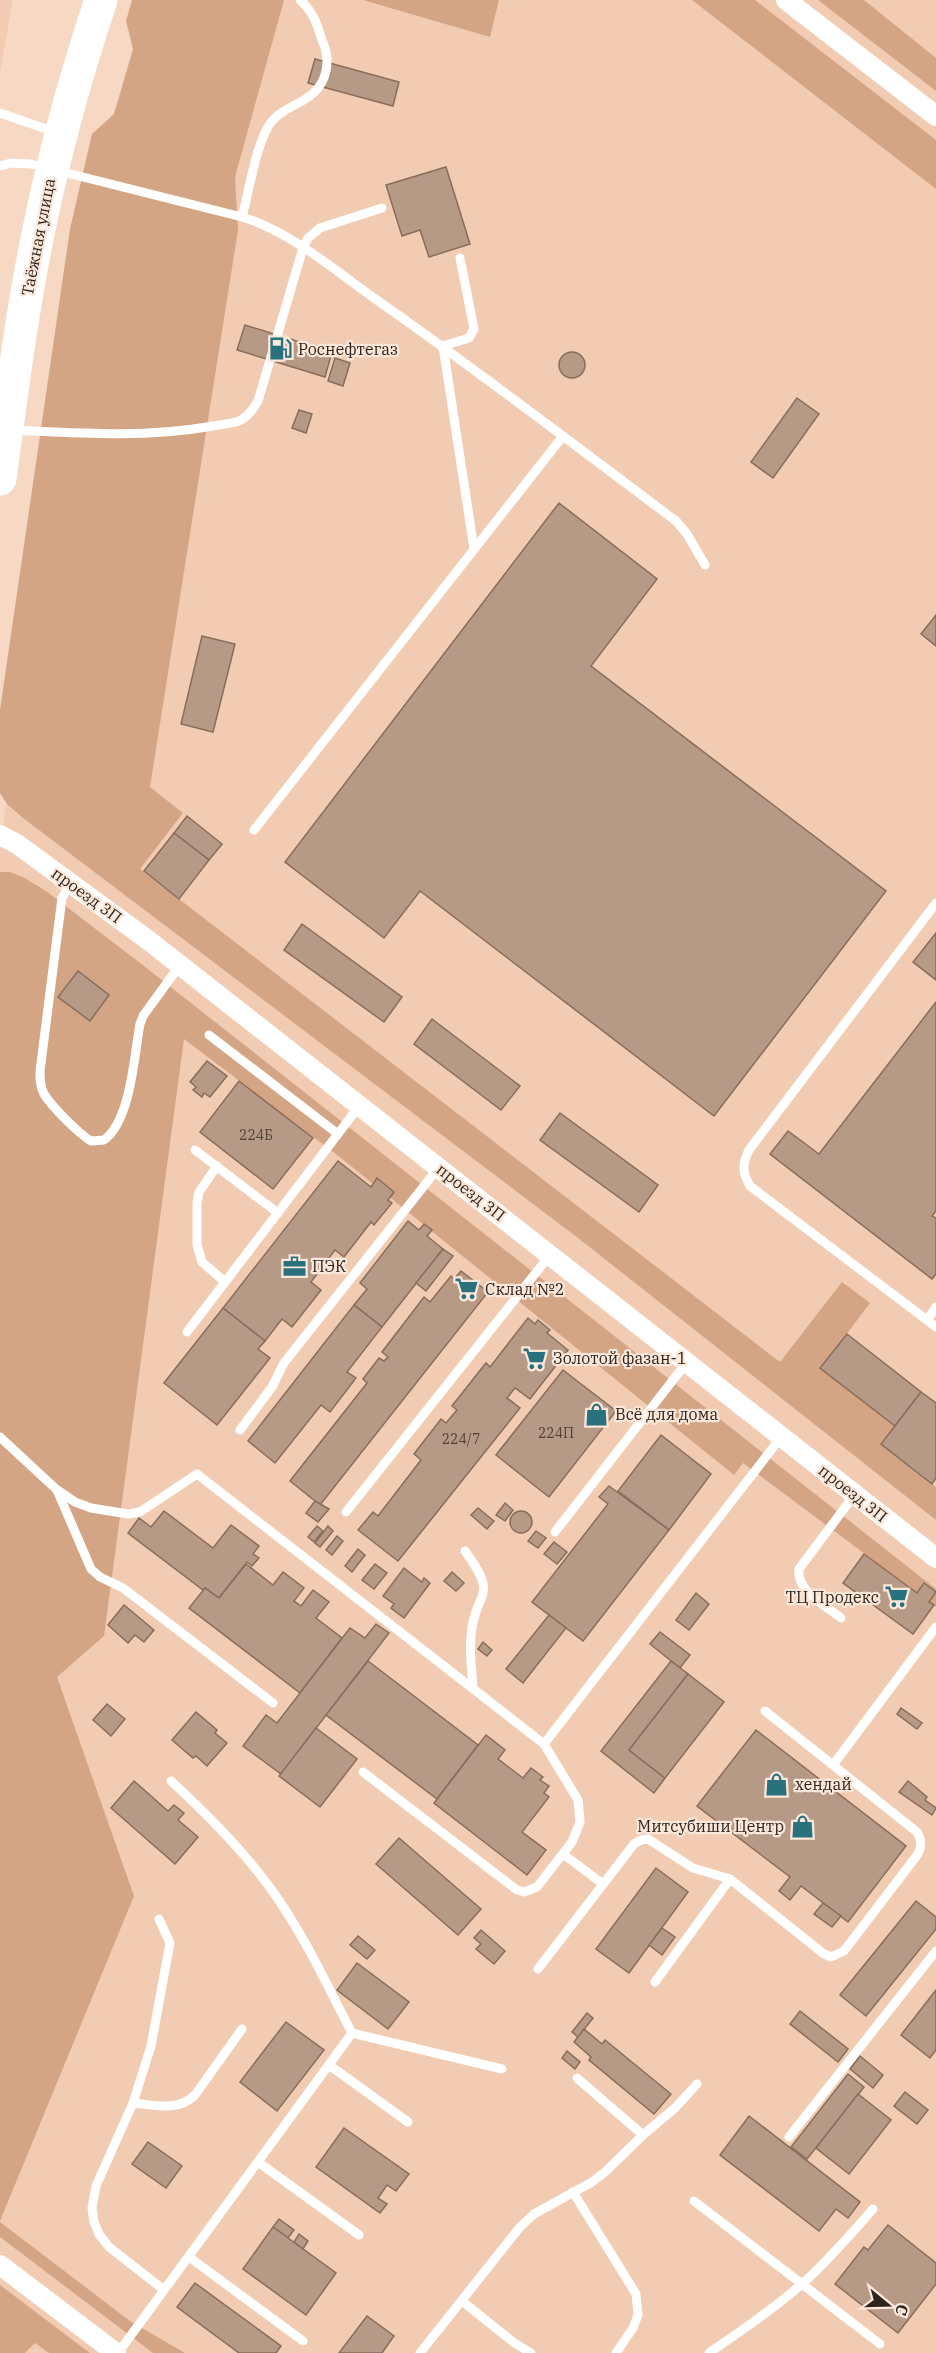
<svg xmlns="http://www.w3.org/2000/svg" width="936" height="2353" viewBox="0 0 936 2353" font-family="'IBM Plex Serif',serif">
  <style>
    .built { fill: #f2ccb2 }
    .green { fill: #d4a585 }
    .building { fill: #b79a86; stroke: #886d5a; stroke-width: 1.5 }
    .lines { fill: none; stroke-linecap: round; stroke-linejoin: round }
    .lane { stroke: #fff; stroke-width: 9 }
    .street { stroke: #fff; stroke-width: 20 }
    .highway { stroke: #fff; stroke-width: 33 }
    .labels { text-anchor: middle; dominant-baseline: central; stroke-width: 4.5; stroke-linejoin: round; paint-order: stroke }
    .number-label { font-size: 14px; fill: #514236 }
    .street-label { font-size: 16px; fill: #2f241c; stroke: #fbe8db }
    .poi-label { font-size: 16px; fill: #2f241c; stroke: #fbe8db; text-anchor: start }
  </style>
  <rect width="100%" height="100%" fill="#f7d8c2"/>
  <g class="built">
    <polygon points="0,0 13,0 0,72"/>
    <polygon points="175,0 936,0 936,2353 0,2353 0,846 66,393"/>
  </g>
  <g class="green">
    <polygon points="132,0 284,0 235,177 238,230 150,787 183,813 140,869 780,1362 842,1282 870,1303 821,1368 895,1426 881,1444 936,1487 936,1520 578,1238 23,818 7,804 0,793 0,710 70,229 92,134 114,114 133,49 126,21"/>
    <polygon points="363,0 499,0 490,37"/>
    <polygon points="692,0 755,0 936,140 936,189"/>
    <polygon points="818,0 864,0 936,58 936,91"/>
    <polygon points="0,872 10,872 23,877 46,891 144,966 936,1589 936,1607 743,1463 734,1475 341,1158 184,1039 104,1636 57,1677 134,1896 0,2221"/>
    <polygon points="0,2222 130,2321 185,2353 153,2353 0,2237"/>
    <polygon points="0,2285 90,2353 49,2353 35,2343 25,2353 0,2353"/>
  </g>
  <g class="building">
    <polygon points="315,59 399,82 393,106 308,83"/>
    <polygon points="446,167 470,244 429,257 420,230 402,236 386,185"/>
    <polygon points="245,325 332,352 325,377 237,350"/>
    <circle cx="572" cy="365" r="13"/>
    <polygon points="335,358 350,363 343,386 328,381"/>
    <polygon points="797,398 819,414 773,478 751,462"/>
    <polygon points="299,410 312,414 306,433 292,428"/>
    <polygon points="559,503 657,579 591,666 886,891 714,1116 420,891 384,938 285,862"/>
    <polygon points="936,615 936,646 921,634"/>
    <polygon points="202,636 235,644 213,732 181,724"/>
    <polygon points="187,816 222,844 209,860 174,833"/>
    <polygon points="174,833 209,860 179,899 144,871"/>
    <polygon points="302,924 402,997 384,1022 284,950"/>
    <polygon points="936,933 936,980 913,962"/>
    <polygon points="78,971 109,995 90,1021 58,997"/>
    <polygon points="936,1002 936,1211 932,1216 936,1218 936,1274 932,1279 770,1154 788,1131 819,1154"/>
    <polygon points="432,1019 520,1086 501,1110 414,1044"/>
    <polygon points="207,1061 227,1076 210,1097 204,1093 202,1097 193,1090 196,1087 190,1082"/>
    <polygon points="239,1081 313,1138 273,1189 200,1132"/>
    <polygon points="560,1113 658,1185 639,1212 540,1140"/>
    <polygon points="338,1161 371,1187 377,1178 394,1192 388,1200 392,1203 374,1225 371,1222 344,1257 335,1250 311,1282 321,1290 292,1327 282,1319 265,1341 223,1308"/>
    <polygon points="408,1221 419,1230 424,1224 432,1230 427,1236 443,1249 382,1327 354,1305 367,1289 360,1283"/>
    <polygon points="443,1249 453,1256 426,1291 416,1283"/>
    <polygon points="461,1271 488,1292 320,1505 290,1481 367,1383 363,1379 379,1358 384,1361 388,1357 382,1352 424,1297 430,1302 451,1276 454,1279"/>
    <polygon points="354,1305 382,1327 347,1372 356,1378 330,1412 321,1405 275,1463 248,1441"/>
    <polygon points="223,1308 265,1341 258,1349 270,1358 217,1425 164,1383"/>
    <polygon points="528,1318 535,1324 538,1320 550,1330 547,1333 568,1350 530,1399 515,1388 507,1398 520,1408 398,1561 358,1530 373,1512 378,1516 421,1460 414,1454 441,1419 446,1423 457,1410 452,1406 486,1363 490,1367"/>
    <polygon points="847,1334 921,1392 895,1426 820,1368"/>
    <polygon points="563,1370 616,1411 549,1497 496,1455"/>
    <polygon points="921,1392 936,1403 936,1478 932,1484 881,1444"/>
    <polygon points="661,1435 711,1474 669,1530 618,1491"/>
    <polygon points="609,1486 669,1530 583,1641 532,1602 608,1504 599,1497"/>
    <polygon points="315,1501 329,1509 318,1522 306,1513"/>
    <polygon points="505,1503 513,1510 505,1521 496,1515"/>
    <polygon points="478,1508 494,1521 487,1529 471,1515"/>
    <circle cx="521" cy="1522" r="11"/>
    <polygon points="164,1511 213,1548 231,1525 259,1546 253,1554 259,1558 252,1566 247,1562 219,1598 205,1588 203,1590 128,1533 139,1518 151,1527"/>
    <polygon points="317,1526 323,1531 314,1542 308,1537"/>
    <polygon points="328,1526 333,1531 320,1547 315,1543"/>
    <polygon points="536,1531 546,1538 538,1548 528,1541"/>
    <polygon points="337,1536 343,1541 332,1555 326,1550"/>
    <polygon points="554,1542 567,1552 557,1564 544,1554"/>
    <polygon points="358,1549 365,1555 352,1572 345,1566"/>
    <polygon points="864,1554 917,1593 924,1583 936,1592 929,1602 934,1605 913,1634 843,1583"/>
    <polygon points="246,1564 273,1585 283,1572 304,1588 294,1601 301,1606 313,1590 329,1602 316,1618 342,1638 300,1693 189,1608 205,1588 219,1598"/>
    <polygon points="375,1564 387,1573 374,1589 362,1580"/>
    <polygon points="404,1568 422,1582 424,1578 430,1583 404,1618 391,1608 394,1604 383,1596"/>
    <polygon points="452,1572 464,1583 456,1591 444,1581"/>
    <polygon points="696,1593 709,1604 689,1630 676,1620"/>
    <polygon points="124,1605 154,1630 144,1642 135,1635 128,1643 108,1625"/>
    <polygon points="549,1615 566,1628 523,1683 506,1669"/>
    <polygon points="376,1624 389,1633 281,1774 243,1746 266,1715 277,1723 350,1628 365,1638"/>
    <polygon points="660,1632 690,1655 680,1668 650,1644"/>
    <polygon points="483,1642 492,1650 487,1656 478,1649"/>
    <polygon points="368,1661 478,1745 437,1799 326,1715"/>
    <polygon points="671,1661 688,1674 629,1750 665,1778 654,1793 601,1751"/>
    <polygon points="688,1674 724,1702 665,1778 629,1750"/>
    <polygon points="107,1704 125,1719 111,1736 93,1720"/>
    <polygon points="901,1708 922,1723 917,1729 897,1714"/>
    <polygon points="196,1712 217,1730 215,1733 227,1743 207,1766 196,1756 193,1758 172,1740"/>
    <polygon points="316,1728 357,1759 320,1807 279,1776"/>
    <polygon points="756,1730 906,1846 848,1922 801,1886 790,1900 779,1891 790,1877 697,1806"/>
    <polygon points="486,1735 505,1750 498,1759 523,1778 531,1768 543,1777 540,1780 549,1786 544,1793 549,1797 522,1832 546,1850 527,1875 434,1803"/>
    <polygon points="134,1781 168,1811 174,1805 184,1813 178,1820 198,1837 175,1864 111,1808"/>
    <polygon points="908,1781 927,1797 925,1800 936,1808 932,1815 899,1792"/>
    <polygon points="399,1838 481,1909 458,1935 376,1864"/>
    <polygon points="656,1868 688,1892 629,1973 596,1949"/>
    <polygon points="916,1901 936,1917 936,1929 866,2016 840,1995"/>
    <polygon points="823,1903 841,1916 832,1927 814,1914"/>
    <polygon points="662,1928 675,1937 662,1955 649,1945"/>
    <polygon points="481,1930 505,1951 494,1964 476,1949 481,1944 474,1938"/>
    <polygon points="358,1936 375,1950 367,1959 350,1945"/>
    <polygon points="357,1963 409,2002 388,2029 337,1990"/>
    <polygon points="936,1990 936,2050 930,2058 901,2035"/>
    <polygon points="800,2011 848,2049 838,2062 790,2024"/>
    <polygon points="587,2013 593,2018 578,2037 572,2032"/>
    <polygon points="286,2022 324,2050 277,2111 240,2082"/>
    <polygon points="584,2029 602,2044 605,2040 671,2094 654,2114 589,2060 591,2057 574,2042"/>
    <polygon points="567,2051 580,2062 575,2069 562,2058"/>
    <polygon points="860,2056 883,2075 873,2088 850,2069"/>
    <polygon points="848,2074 864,2087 807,2159 791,2147"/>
    <polygon points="905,2092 928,2110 917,2124 894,2106"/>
    <polygon points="858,2094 891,2120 849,2174 816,2148"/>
    <polygon points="749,2116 860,2202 848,2218 836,2209 819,2231 720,2155"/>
    <polygon points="344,2128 409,2174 396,2191 387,2185 378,2198 387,2204 380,2213 316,2167"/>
    <polygon points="148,2142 182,2166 166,2188 132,2164"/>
    <polygon points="279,2219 294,2230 288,2238 273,2227"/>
    <polygon points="888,2225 936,2263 936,2284 898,2333 835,2284 864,2247 868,2250"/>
    <polygon points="273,2227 336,2273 306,2315 243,2269"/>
    <polygon points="299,2234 308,2241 303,2249 294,2242"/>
    <polygon points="195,2283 281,2346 276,2353 239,2353 177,2307"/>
    <polygon points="367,2316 394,2336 382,2353 339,2353"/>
  </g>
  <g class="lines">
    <g class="lane">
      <polyline points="0,113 55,132"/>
      <path d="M0,166L11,163L31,164L242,217C249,191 255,150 268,127C283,101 318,106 326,71C328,59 327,51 322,40C317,24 313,11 300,0"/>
      <path d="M242,217C291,232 333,269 374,298C477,370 576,446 676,521L687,534L705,565"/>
      <polyline points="460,258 474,329 469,338 443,346 474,549"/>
      <path d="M12,430C78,433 142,438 207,427C217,425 230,424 239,421C248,417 253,409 258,401L303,248L308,238L320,228L382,208"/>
      <polyline points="254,830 563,436"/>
      <path d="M71,883L62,898L40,1071C40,1079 40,1087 44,1094C53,1108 77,1132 91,1141L104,1140C131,1120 134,1056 140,1024L143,1016L180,965"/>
      <path d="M936,903L749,1150C742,1164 742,1172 750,1186L936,1327"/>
      <polyline points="209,1035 338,1134"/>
      <polyline points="195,1150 278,1213"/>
      <polyline points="217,1166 199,1192 197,1203 197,1245 202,1262 225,1282"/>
      <polyline points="927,1320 936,1307"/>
      <polyline points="187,1332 360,1105"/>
      <polyline points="240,1430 272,1387 284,1363 439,1167"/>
      <polyline points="0,1437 56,1489 75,1502 91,1508 128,1514 140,1512 197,1474 544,1744 578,1800 580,1822 572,1842 537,1887 524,1892 517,1890 363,1772"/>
      <polyline points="57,1490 91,1569 100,1577 123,1588 273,1703"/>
      <polyline points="346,1512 550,1255"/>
      <polyline points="555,1532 687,1362"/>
      <path d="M465,1551C501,1600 474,1590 471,1636C469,1653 472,1671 473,1688"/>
      <path d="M841,1618C826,1606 796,1591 799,1569L855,1494"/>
      <polyline points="544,1744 782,1436"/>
      <polyline points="833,1765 936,1627"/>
      <polyline points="563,1854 603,1884"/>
      <polyline points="159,1919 170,1943 151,2046 133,2103 96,2186 92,2208 94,2222 99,2234 109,2247 164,2290"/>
      <path d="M538,1969L634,1844L641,1840L648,1839L693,1868L730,1879L824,1954L831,1957L844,1951L918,1854C922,1846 922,1840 917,1832L765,1711"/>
      <polyline points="655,1982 730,1879"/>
      <polyline points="352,2033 502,2069"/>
      <polyline points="329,2065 408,2122"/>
      <polyline points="577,2078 643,2135"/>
      <path d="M133,2103C155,2105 178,2112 195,2095L242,2029"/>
      <polyline points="789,2137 936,1951"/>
      <polyline points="258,2162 359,2235"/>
      <polyline points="573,2192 636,2294 638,2315 633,2328 616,2353"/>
      <polyline points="694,2201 880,2344"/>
      <polyline points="189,2257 303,2341"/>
      <polyline points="462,2301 513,2342 531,2353"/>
      <path d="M118,2353L352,2033C327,1985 303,1933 271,1889C242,1849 208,1815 171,1781"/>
      <polyline points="420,2353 520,2227 534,2214 592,2182 605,2172 643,2135 675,2108 697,2084"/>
      <path d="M709,2353C741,2331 773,2309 802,2284C828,2261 850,2235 873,2209"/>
    </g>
    <g class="street">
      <polyline points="786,0 936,116"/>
      <polyline points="0,835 17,844 148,940 936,1558"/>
      <polyline points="0,2265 116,2353"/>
    </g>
    <path class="highway" d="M0,479C11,399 21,318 37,239C53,158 75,78 101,0"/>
  </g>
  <defs>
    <symbol id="fuel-bare" viewBox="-9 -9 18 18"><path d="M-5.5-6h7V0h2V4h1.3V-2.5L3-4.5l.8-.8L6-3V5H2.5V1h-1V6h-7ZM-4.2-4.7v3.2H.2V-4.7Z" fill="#29717c" stroke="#fbe8db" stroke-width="2.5" paint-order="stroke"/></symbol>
    <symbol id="office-bare" viewBox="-9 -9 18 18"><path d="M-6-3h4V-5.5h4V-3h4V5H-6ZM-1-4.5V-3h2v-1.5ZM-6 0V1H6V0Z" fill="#29717c" stroke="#fbe8db" stroke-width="2.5" paint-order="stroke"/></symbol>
    <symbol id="supermarket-bare" viewBox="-9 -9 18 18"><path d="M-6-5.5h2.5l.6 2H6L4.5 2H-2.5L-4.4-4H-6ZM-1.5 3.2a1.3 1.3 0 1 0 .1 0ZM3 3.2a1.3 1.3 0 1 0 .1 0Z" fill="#29717c" stroke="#fbe8db" stroke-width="2.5" paint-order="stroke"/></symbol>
    <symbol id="shop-bare" viewBox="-9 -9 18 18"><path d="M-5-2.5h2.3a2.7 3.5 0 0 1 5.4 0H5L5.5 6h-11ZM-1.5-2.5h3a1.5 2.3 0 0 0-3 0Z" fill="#29717c" stroke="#fbe8db" stroke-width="2.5" paint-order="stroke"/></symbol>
  </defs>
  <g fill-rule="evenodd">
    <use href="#fuel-bare" x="264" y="332" width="33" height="33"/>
    <use href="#office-bare" x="278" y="1250" width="33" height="33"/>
    <use href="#supermarket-bare" x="450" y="1272" width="33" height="33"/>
    <use href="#supermarket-bare" x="518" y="1342" width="33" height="33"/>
    <use href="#shop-bare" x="580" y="1398" width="33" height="33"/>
    <use href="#supermarket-bare" x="880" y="1580" width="33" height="33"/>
    <use href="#shop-bare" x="760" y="1768" width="33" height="33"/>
    <use href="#shop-bare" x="786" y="1810" width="33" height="33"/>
  </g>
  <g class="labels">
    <g class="number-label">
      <text x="256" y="1135">224Б</text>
      <text x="556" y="1433">224П</text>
      <text x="461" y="1439">224/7</text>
    </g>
    <g class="street-label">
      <text transform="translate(38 237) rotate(-79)">Таёжная улица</text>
      <text transform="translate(87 895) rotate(36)">проезд 3П</text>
      <text transform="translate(471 1192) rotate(38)">проезд 3П</text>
      <text transform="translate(853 1493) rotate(38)">проезд 3П</text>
    </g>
    <g class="poi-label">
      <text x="298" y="349">Роснефтегаз</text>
      <text x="312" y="1266">ПЭК</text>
      <text x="485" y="1289">Склад №2</text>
      <text x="553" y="1358">Золотой фазан-1</text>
      <text x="615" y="1414">Всё для дома</text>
      <text x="879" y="1597" text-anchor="end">ТЦ Продекс</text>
      <text x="795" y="1784">хендай</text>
      <text x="784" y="1826" text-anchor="end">Митсубиши Центр</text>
    </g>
  </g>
  <g transform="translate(888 2305) rotate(109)" stroke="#fbe8db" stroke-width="4.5" paint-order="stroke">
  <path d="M0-4.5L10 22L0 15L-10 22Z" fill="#2f241c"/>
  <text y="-9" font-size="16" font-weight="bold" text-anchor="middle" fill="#2f241c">С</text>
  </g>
</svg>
